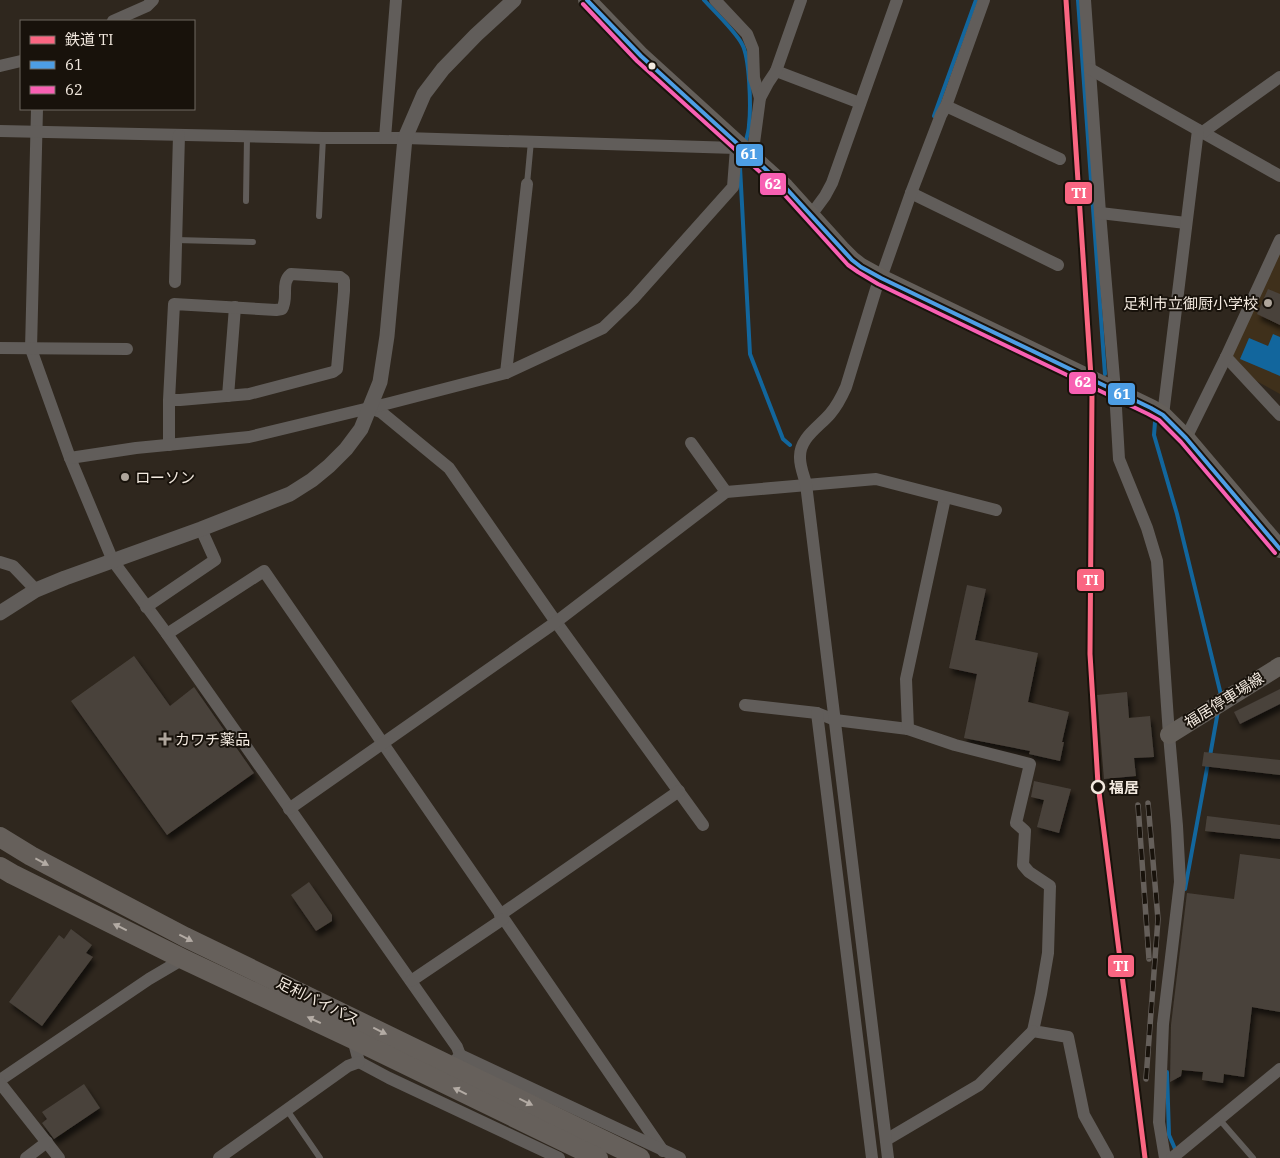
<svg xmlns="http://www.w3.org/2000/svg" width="1280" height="1158" viewBox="0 0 1280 1158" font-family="'IBM Plex Serif','Noto Sans JP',serif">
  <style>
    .built { fill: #3f301b }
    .water { fill: #12669d }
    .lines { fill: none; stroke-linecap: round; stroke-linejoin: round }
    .stream { stroke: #12669d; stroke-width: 4 }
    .building { fill: #49423b; filter: url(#shadow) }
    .service { stroke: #615d5a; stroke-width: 6 }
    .minor { stroke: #615d5a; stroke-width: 12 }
    .tertiary { stroke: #615d5a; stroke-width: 15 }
    .secondary { stroke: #645f5a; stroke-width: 18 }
    .trunk { stroke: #66605b; stroke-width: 20 }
    .rail-casing { stroke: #655f5a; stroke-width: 5.5 }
    .rail { stroke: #18120b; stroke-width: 4; stroke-dasharray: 11; stroke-linecap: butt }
    .bus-1-casing { stroke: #18120b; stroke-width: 8 }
    .bus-2-casing { stroke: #18120b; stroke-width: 8 }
    .bus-1 { stroke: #4d9ee5; stroke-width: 4 }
    .bus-2 { stroke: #f860b3; stroke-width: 4 }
    .rail-1-casing { stroke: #18120b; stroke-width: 9 }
    .rail-1 { stroke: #fa6682; stroke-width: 5 }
    .oneway { fill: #b3aba4 }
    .bus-dot { fill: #f2e9df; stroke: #18120b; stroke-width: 2 }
    .poi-dot { fill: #aea59b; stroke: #18120b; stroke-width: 2 }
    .stop-dot { fill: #18120b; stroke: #f2e9df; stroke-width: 2.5 }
    .labels { text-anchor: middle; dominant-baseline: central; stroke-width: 4; stroke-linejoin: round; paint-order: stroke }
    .poi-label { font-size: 15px; fill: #f2e9df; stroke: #18120b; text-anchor: start }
    .street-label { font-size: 15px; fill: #f2e9df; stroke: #18120b }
    .stop-label { font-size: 15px; font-weight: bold; fill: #f2e9df; stroke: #18120b; text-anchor: start }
    .line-badge { stroke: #18120b; stroke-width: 2 }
    .badge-label { font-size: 14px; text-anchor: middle; font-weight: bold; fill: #fff }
  </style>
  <defs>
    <filter id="shadow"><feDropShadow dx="3" dy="5.5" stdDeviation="2.5" flood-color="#0009"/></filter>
  </defs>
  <rect width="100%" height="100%" fill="#2f271e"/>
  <polygon class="built" points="1280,251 1280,394 1251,378 1231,356"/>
  <polygon class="water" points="1273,334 1280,337 1280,376 1240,359 1249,338 1268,346"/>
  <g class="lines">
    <g class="stream">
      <path d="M704,0C714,11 735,31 742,44C750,58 751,108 749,125C749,131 747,137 745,143"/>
      <polyline points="1078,0 1105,374"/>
      <polyline points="934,116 976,0"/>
      <polyline points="740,167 750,354 783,439 790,445"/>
      <polyline points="1155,422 1154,435 1177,514 1221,695 1221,697"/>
      <polyline points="1210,756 1218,711"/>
      <polyline points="1185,889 1208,763"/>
      <polyline points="1167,1072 1169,1135 1176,1151"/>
    </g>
  </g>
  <g class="building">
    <polygon points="1268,289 1280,294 1280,325 1257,314"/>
    <polygon points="967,585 986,589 975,640 1038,653 1028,702 1069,712 1062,742 1064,742 1060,761 1029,754 1030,751 964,738 977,674 949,668"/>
    <polygon points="134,656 170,706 194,687 254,773 167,835 71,701"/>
    <polygon points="1280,689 1280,704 1240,724 1234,712"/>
    <polygon points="1127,692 1129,718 1150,716 1154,757 1134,758 1136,776 1104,779 1097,695"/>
    <polygon points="1204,752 1280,760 1280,775 1202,766"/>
    <polygon points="1034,781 1071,789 1059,833 1037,827 1044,800 1031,797"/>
    <polygon points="1207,816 1280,825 1280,839 1205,831"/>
    <polygon points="1240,854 1280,859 1280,1012 1252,1007 1244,1077 1224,1074 1223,1083 1202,1080 1203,1072 1182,1070 1181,1076 1170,1082 1171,1025 1187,893 1234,899"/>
    <polygon points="309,882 332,915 332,921 316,931 291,895"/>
    <polygon points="71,929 92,945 86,953 93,957 42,1026 9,1002 59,935 64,939"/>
    <polygon points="84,1084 100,1108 54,1139 42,1123 47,1119 42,1112"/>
  </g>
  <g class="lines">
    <g class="service">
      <polyline points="527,184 531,141"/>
      <polyline points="246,201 247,137"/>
      <polyline points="319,216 323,138"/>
      <polyline points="176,240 253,242"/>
      <polyline points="287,1110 320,1158"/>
      <polyline points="1219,1119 1253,1158"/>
    </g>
    <g class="minor">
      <polyline points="715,0 747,34 753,49 754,78 760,98"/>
      <polyline points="1085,0 1100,213 1115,391 1119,459 1147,528 1157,561 1169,735 1177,826 1180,882 1163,1024 1159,1122 1165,1158"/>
      <polyline points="113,21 147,6 153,0"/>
      <polyline points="0,66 21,61"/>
      <polyline points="1090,69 1280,176"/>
      <polyline points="776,71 860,103"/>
      <polyline points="946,106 1060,159"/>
      <polyline points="37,109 31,349 70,458 113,561 167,634 457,1047 460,1055 451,1066"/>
      <polyline points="0,131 323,138 405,138 736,148"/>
      <polyline points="1203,132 1280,77"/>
      <polyline points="385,138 396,0"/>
      <polyline points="752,158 760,98 768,83 776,71 801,0"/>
      <polyline points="911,193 1058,265"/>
      <polyline points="1100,213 1186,223"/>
      <polyline points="811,215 825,196 832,183 897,0"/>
      <polyline points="175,282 179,135"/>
      <polyline points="0,348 127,349"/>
      <polyline points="1226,357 1280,415"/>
      <polyline points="506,373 527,184"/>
      <polyline points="228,396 235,307"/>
      <path d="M169,400H180L249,394L333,372L337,369L344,291V280L340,277L291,274C280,283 289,298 282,309L276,310L174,304L169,400V445"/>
      <polyline points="370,408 381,412 449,468 556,622 703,825"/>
      <polyline points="1163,415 1198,130"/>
      <polyline points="1186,438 1226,357 1280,240"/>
      <polyline points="691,443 726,492"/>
      <polyline points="70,458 136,448 249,437 390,403 506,373 603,328 633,299 733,187 736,148 743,149"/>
      <polyline points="0,562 13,566 36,590"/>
      <polyline points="146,607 215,560 201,529"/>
      <path d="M167,634L264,571C398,763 530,958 663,1151"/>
      <polyline points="745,705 817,713 835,720 908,729 955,745 1030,764 1016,823 1025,831 1023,865 1029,872 1050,886 1048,953 1041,994 1033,1031 1068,1037 1084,1115 1108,1158"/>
      <polyline points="817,713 872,1158"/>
      <polyline points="908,729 906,679 945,498"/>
      <polyline points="289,809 556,622 726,492 876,479 996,510"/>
      <polyline points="500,915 679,791"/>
      <polyline points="411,981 503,919"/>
      <polyline points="353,1039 359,1062 389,1078 559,1158"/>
      <polyline points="460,1055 680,1158"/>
      <polyline points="0,1080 149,979 183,959"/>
      <polyline points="0,1083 59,1158"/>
      <polyline points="886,1140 979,1085 1033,1031"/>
      <polyline points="26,1158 47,1142"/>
      <polyline points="219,1158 348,1066 359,1062"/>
      <path d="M888,1158L806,484C804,476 800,467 800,458C799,438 819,427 830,414C837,406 842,396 846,387L876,289L881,278L911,193L941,115L946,106L984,0"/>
      <polyline points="1172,1158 1280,1069"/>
    </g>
    <polyline class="tertiary" points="0,613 36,590 65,578 201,529 290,494 312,480 329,466 346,449 361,429 380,382 387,336 405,138 424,94 443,69 476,35 514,0"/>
    <g class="secondary">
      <polyline points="587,0 641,56 785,187 841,249 852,260 861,267 881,278 1151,408 1163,415 1186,438 1280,549"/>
      <polyline points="1169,735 1280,666"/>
    </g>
    <g class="trunk">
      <polyline points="0,837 31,856 185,937 640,1158"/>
      <polyline points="0,867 12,874 183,959 353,1039 598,1158"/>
    </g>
    <defs>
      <g id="rail">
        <polyline points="1138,805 1149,959"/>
        <polyline points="1146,1079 1158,919 1148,803"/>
      </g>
    </defs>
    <use href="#rail" class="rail-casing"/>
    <use href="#rail" class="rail"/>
    <defs>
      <polyline id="bus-1" points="587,0 641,56 785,187 852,260 861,267 881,278 1151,408 1163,415 1186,438 1280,549"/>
      <polyline id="bus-2" points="583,4 637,61 781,191 848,265 858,272 878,284 1148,414 1159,420 1181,442 1275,553"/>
    </defs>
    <use href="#bus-1" class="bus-1-casing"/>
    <use href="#bus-2" class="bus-2-casing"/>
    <use href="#bus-1" class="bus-1"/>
    <use href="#bus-2" class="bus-2"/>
    <defs>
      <polyline id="rail-1" points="1066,0 1092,392 1090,654 1098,784 1145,1158"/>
    </defs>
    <use href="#rail-1" class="rail-1-casing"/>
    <use href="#rail-1" class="rail-1"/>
  </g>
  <defs><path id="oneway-solid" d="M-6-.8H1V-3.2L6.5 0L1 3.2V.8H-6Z" transform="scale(1.25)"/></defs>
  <g class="oneway">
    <use href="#oneway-solid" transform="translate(42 862) rotate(28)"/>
    <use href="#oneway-solid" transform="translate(120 927) rotate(-154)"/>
    <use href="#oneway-solid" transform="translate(186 938) rotate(27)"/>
    <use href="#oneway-solid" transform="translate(314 1020) rotate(-155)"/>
    <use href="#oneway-solid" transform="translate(380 1031) rotate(26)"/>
    <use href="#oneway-solid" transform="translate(460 1091) rotate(-154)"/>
    <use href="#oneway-solid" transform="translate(526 1102) rotate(26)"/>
  </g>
  <circle class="bus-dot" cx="652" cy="66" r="4.5"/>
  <g class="poi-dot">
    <circle cx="1268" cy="303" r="5"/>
    <circle cx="125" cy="477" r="5"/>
    <path d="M162.5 731.5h5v5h5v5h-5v5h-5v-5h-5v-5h5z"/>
  </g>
  <circle class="stop-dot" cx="1098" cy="787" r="6"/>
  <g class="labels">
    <g class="poi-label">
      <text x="1258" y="303" text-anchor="end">足利市立御厨小学校</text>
      <text x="135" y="477">ローソン</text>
      <text x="175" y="739">カワチ薬品</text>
    </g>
    <g class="street-label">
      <text transform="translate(1224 700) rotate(-32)">福居停車場線</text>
      <text transform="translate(318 1001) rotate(26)">足利バイパス</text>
    </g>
    <g class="stop-label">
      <text x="1109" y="787">福居</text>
    </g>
  </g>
  <g class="line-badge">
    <rect x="735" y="143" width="29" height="24" rx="5" fill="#4d9ee5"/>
    <rect x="759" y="172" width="28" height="24" rx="5" fill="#f860b3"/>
    <rect x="1064" y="181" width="29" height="24" rx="5" fill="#fa6682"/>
    <rect x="1068" y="371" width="29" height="24" rx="5" fill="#f860b3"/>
    <rect x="1107" y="382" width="29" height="24" rx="5" fill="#4d9ee5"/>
    <rect x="1076" y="568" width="29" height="24" rx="5" fill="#fa6682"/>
    <rect x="1107" y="954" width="28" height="24" rx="5" fill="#fa6682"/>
  </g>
  <g class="badge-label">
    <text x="749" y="159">61</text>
    <text x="773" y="189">62</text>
    <text x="1079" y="198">TI</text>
    <text x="1083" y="387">62</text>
    <text x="1122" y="399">61</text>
    <text x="1091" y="585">TI</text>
    <text x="1121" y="971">TI</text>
  </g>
  <rect x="20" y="20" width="175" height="90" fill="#18120b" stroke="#6f6860"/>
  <rect x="30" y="36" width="25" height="8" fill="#fa6682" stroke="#6f6860"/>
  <text x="65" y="45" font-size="15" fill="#f2e9df">鉄道 TI</text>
  <rect x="30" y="61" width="25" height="8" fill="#4d9ee5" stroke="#6f6860"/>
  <text x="65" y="70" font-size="15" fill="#f2e9df">61</text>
  <rect x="30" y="86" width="25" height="8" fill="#f860b3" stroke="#6f6860"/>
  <text x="65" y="95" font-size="15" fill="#f2e9df">62</text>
</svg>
